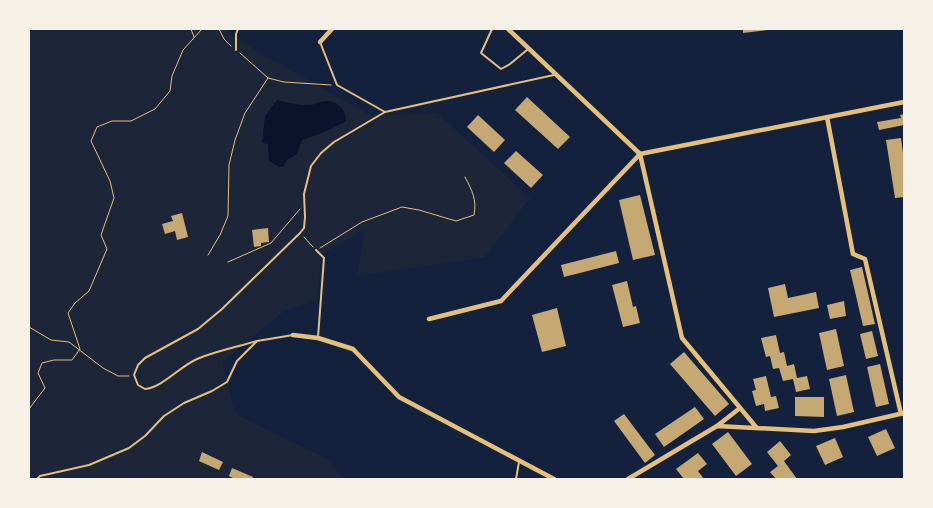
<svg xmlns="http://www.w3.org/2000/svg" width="933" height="508" viewBox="0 0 933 508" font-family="'Roboto Condensed',sans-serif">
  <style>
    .green { fill: #1d2539 }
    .water { fill: #0b132b }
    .building { fill: #c6a872 }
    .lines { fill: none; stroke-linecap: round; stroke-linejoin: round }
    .path { stroke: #e5c07b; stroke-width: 1 }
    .service { stroke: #e5c07b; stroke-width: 2 }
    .minor { stroke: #e5c07b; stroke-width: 4.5 }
  </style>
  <rect width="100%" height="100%" fill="#14213d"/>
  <g class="green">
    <polygon points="29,29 227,29 231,36 371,116 437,113 530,198 485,257 358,276 364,230 321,255 317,300 284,311 222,362 235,414 330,460 342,479 29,479"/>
    <circle cx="739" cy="419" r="5.5"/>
  </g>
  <path class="water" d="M277,100C288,103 298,105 309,105C315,105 319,101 325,101C337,100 346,110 346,121C332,129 318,135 302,140L297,154L287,160L283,167H279L269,161L268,144L262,143L265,116Z"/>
  <g class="building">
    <polygon points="743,29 768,29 768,30 743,33"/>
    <polygon points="527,97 570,137 558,149 515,110"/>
    <polygon points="904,114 904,125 879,130 877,122 901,118 900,115"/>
    <polygon points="478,115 505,140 494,152 467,127"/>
    <polygon points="901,138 904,161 904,197 895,198 886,140"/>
    <polygon points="516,151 543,175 531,188 504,163"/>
    <polygon points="640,195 655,255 633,260 619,200"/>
    <polygon points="182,213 188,237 177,240 175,231 165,234 162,224 173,221 171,216"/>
    <polygon points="268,228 269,242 261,243 261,246 254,247 252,230"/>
    <polygon points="616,251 619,263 564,277 561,265"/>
    <polygon points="862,267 875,324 863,326 850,270"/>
    <polygon points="627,281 633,307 636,306 640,323 623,327 612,285"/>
    <polygon points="785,284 788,298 816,292 819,308 774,317 768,288"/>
    <polygon points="844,301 846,316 830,319 827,305"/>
    <polygon points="557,308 566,346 542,352 532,315"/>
    <polygon points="836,329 844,366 827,370 819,333"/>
    <polygon points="872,331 878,356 866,359 860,334"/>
    <polygon points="776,335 780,353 784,352 787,366 794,364 797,378 807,376 810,389 796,392 793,379 783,381 779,368 773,369 770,356 766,357 761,338"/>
    <polygon points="684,352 729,404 715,416 670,364"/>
    <polygon points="880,364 889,404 876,407 867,367"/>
    <polygon points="846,375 854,412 837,416 829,379"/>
    <polygon points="766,376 771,397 776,396 779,408 765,411 764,404 756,406 752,391 756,390 753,379"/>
    <polygon points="795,397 824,397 824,417 795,416"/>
    <polygon points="695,407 704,419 664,447 655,434"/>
    <polygon points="624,414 655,455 645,463 614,421"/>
    <polygon points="886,429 895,448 877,456 868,437"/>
    <polygon points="728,432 752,464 736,476 712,444"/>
    <polygon points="835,438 843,457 825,465 816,446"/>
    <polygon points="780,441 791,455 784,461 797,479 776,479 770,472 778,466 767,452"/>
    <polygon points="202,452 223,462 219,470 199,461"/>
    <polygon points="698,453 707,464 698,471 704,479 684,479 676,469"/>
    <polygon points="232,468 253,477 252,479 235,479 229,476"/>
  </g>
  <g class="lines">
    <g class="path">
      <polyline points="191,29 194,37"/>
      <polyline points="219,29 224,39 231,46"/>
      <polyline points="240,53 268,78 284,82 331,85"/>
      <polyline points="304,237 313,247"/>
      <path d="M320,248L362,222L402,207L419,210L456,221L474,215C477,200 472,190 465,177"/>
      <polyline points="208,255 220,235 228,216 229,165 235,140 245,113 268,78"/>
      <polyline points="228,262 271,243 300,209"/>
      <polyline points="29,327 51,340 69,342 103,368 118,376 129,376"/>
      <polyline points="29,409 45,388 38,373 42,363 54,360 72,360 80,349 68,313 75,303 89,291 107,249 101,235 114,198 110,181 91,141 97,127 112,121 131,121 155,109 170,91 172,76 183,50 202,29"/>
    </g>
    <g class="service">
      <polyline points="492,29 481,53 501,69 510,64 527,50"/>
      <polyline points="320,42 337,85 385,112"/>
      <polyline points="236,50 236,34 238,29"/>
      <polyline points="316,250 324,258 318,337"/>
      <path d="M257,341C237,347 216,351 197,359C179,367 163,387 145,389L138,385L134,375L138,365L145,358L198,329L222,309L300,233L304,228L305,217L304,194L311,166L321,153L334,142L385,112L554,75"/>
      <polyline points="37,479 40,476 89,465 129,448 145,436 164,416 184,403 212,391 227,382 237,361 257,341 293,335"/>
      <polyline points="516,479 519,462"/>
    </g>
    <g class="minor">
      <polyline points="508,29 640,154 904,102"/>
      <polyline points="320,42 332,29"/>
      <polyline points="827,117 853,254 865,259 901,414"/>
      <polyline points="640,154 682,338 756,427"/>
      <polyline points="429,319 501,301 640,154"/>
      <polyline points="293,335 318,338 353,349 399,397 554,479"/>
      <polyline points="717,426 740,408"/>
      <polyline points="628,479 717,426 814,431 843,427 904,413"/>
    </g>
  </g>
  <rect width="933" height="508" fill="none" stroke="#f6f1e7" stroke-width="60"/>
</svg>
